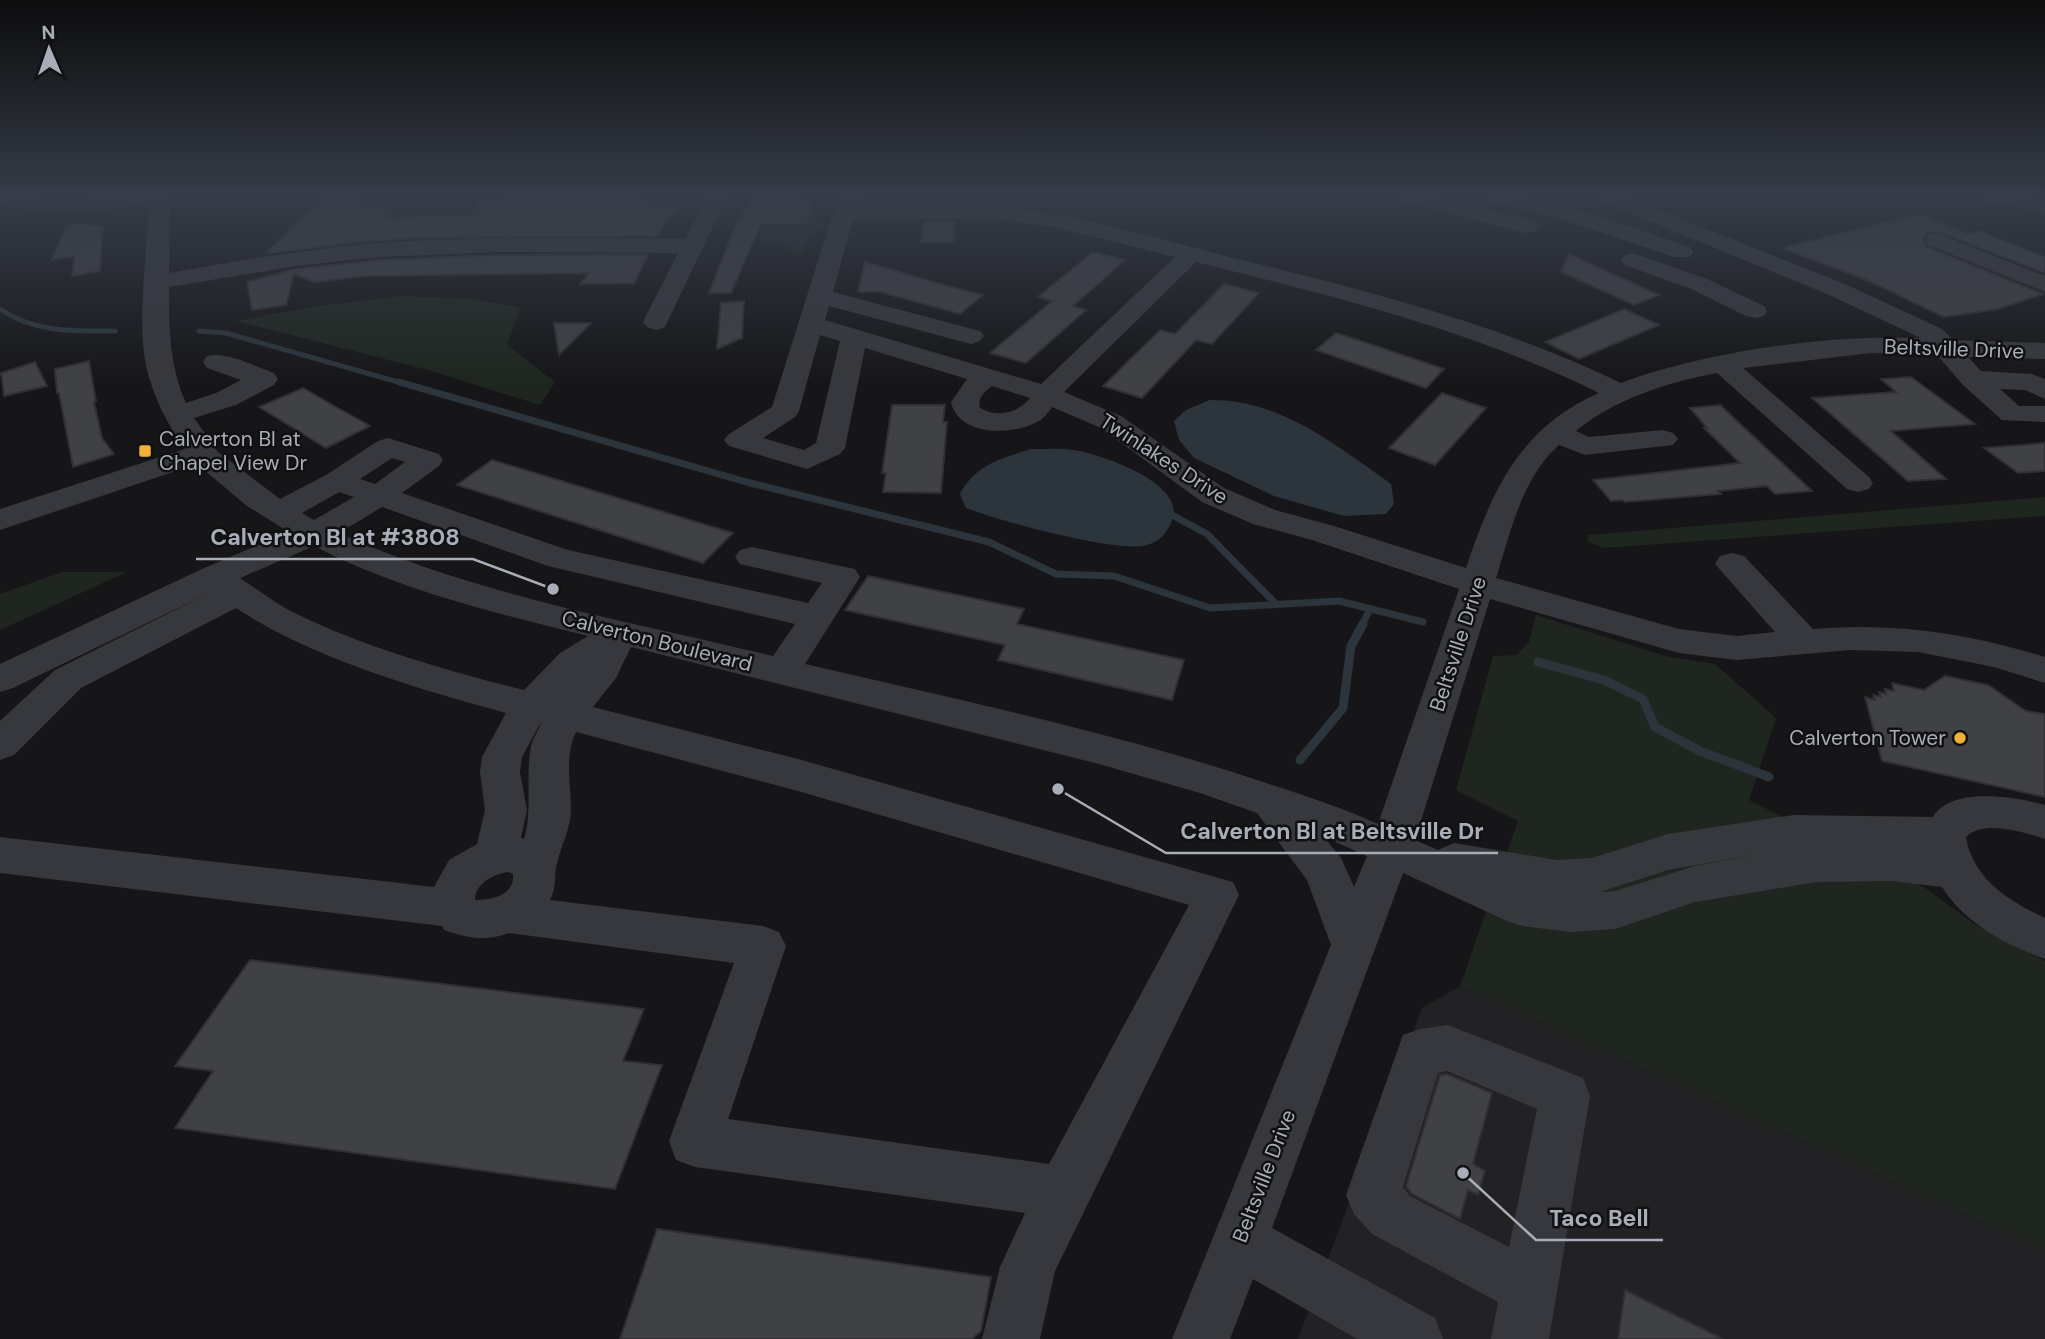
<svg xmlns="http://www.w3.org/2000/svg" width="2045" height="1339" viewBox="0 0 2045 1339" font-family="'DM Sans',sans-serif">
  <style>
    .built { fill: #222225 }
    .green { fill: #1e261f }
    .water { fill: #2c353c }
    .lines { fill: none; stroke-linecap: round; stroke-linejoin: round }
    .stream-far2 { stroke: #2c353c; stroke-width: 5 }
    .stream-far1 { stroke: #2c353c; stroke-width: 7 }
    .stream { stroke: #2c353c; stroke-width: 9 }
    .building { fill: #404145; stroke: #303034; stroke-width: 2 }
    .minor { fill: #37383d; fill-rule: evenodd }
    .poi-dot { fill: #f2b134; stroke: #111113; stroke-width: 2.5 }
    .labels { text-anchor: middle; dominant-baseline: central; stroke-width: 5; stroke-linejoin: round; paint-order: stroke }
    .street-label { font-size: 21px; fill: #a8adb8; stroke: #111113 }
    .poi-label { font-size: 21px; fill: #a8adb8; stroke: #111113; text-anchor: start }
    .leader { fill: none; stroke: #a8adb8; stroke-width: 2.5 }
    .callout-dot { fill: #a8adb8; stroke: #111113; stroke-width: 2.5 }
    .callout-label { font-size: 23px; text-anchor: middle; font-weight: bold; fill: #a8adb8; stroke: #111113; stroke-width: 5; stroke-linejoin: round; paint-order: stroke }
  </style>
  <rect width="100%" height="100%" fill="#161618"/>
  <polygon class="built" points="1460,986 2045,1251 2045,1339 1298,1339 1422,1008"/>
  <g class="green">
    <polygon points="800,197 833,197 826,209 814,214 824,224 811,234 802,253 796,254 782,243 761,243 759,239 770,213 794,207"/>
    <polygon points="402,296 475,299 520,308 507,345 555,382 540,405 428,370 236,321 317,306"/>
    <polygon points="2045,497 2045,516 1603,548 1587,541 1588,535"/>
    <polygon points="62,572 127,572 0,630 0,594"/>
    <polygon points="1536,615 1665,656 1715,664 1776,718 1749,800 1924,887 1973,923 2045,961 2045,1251 1460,986 1518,821 1456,790 1493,656 1517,655 1529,642"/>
  </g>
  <g class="water">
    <path d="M1210,400C1280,399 1337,446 1391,484L1394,504L1386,514L1344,516L1274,496L1194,458L1179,440L1174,421L1186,410Z"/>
    <path d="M1031,449C1045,449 1060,448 1074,450C1100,454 1187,483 1172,520C1167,533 1161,541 1147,545C1119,554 996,520 966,508L960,494C975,465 1002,458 1031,449Z"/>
  </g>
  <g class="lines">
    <g class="stream-far2">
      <path d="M0,309C35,333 74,331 115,331"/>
      <polyline points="199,331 226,333 405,384"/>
    </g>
    <g class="stream-far1">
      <polyline points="399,382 750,483 989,542 1056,574 1114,576 1210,608 1339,601 1423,622"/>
      <polyline points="1174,516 1207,534 1276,604"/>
      <polyline points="1362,625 1370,609"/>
    </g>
    <g class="stream">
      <polyline points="1538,662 1604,680 1643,699 1655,727 1700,751 1769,777"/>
      <polyline points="1300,760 1343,708 1351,646 1363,624"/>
    </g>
  </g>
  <g class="building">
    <polygon points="323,197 363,197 363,205 396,202 388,218 471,215 479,201 523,198 636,197 644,198 642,202 681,206 665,223 658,236 414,238 350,243 265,254"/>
    <polygon points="751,198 814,199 807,223 761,223 731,293 709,293 733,232"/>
    <polygon points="1919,214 1968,234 1979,231 2045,257 2045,273 1937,231 1927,232 1923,239 1927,247 2043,294 1998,309 1944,317 1867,280 1782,248"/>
    <polygon points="924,222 955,222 953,242 921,242"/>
    <polygon points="75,223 103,227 100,271 72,276 75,256 52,260 65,228"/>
    <polygon points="1093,252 1125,260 1073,306 1086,310 1026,363 990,353 1052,301 1038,297"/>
    <polygon points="1569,254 1659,295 1634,305 1561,272"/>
    <polygon points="497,255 648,255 634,283 580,284 589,273 365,276 314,282 294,274 286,305 252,310 247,282 296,269 379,260"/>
    <polygon points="865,262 937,283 983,295 960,314 881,292 858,292"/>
    <polygon points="1224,284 1259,293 1212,344 1196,340 1142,398 1103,386 1160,330 1175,334"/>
    <polygon points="744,301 742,338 717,349 721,303"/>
    <polygon points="1624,309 1659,325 1579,359 1545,342"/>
    <polygon points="554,323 591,323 559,355"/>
    <polygon points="1336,333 1370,344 1444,369 1426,388 1316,350"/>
    <polygon points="89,361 96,401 94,402 102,438 114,454 73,467 59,393 57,393 55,369"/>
    <polygon points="35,362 47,386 4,396 1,373"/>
    <polygon points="1911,377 1975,424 1891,431 1946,479 1908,481 1812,398 1896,392 1881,379"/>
    <polygon points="303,388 336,407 370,426 326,448 259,407"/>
    <polygon points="1442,393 1486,408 1435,465 1389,448"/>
    <polygon points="892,405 945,405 943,422 947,422 941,493 883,492 886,473 882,473"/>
    <polygon points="1720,405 1812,491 1775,494 1767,486 1718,491 1721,494 1625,502 1622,500 1611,501 1593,480 1740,463 1704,428 1707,428 1690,408"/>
    <polygon points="2045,443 2045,471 2018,473 1984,448"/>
    <polygon points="492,460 608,495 733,533 703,563 457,485"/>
    <polygon points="868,576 1024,609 1017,624 1184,660 1172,700 998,660 1005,645 845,610"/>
    <polygon points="1945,676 1988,685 2026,711 2045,714 2045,797 1882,761 1865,697 1875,700 1873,695 1881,697 1879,692 1886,694 1885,689 1894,691 1892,683 1924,690"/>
    <polygon points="250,960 644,1009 623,1061 662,1065 615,1189 175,1128 213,1071 175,1066"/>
    <polygon points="1447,1074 1492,1093 1473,1164 1485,1171 1478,1195 1468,1190 1460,1219 1412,1194 1406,1186 1440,1075"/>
    <polygon points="657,1229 991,1277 981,1331 972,1339 620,1339"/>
    <polygon points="1625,1290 1723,1339 1618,1339"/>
  </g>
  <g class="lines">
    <g class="minor">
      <path d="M0,197L56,200L170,197L169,273C238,261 306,249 376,243C478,236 582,239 685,239L707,197H727L665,327L656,330L647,327L643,322L678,253L497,252L379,257L296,266L169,287C169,328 169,364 186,403L216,393L241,380L207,368L203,362L207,356C227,351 254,366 274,373L278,379L274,385L236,405L194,418L218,452L280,499L326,475L378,441L388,438L439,454L443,460L439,466L402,493L568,550L808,603L822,583L740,564L735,557L740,550L752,547L855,569L860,577L805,664C959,700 1114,732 1263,782C1302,795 1341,807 1378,824L1459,589L1312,540L1253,524L1202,502L1101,428L1052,407C1048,413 1043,419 1037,422C1012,436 958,436 951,402L967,379L865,348L845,448L840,454L807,469L729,446L724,440L729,434L772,407L833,213L841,198L869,197L866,202L859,207C906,207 955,202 1002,207C1073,214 1144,235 1214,253C1352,287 1493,321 1621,383C1706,351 1831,334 1921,338L1827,294L1601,201L1597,197H1626L1845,284L1942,329L1953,340L2045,343V359L1968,357L1981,371L2032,374L2045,379V399L2025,390L2000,389L2019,406H2045V422L2002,420L1963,385L1937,355L1871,353L1743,368L1869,477L1873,483L1869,489L1858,492L1847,489L1717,373C1669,382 1614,399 1576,431L1589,437L1663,430L1673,433L1678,439L1673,445L1585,455L1559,445C1521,479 1511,532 1496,578L1679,629L1736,636L1775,632L1715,564L1720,556L1732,553L1744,556L1813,629C1895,622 1967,633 2045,657V683L1994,667L1918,652L1851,650L1736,660L1679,653L1490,599L1415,840L1438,850L1454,843L1557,860L1592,858L1668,834L1794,815L1933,817C1951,786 2017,797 2045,805V839C2024,832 1983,819 1966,837C1973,879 2009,901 2045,918V959C2004,944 1966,924 1942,887L1892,881L1817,882L1695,902L1615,929L1570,932L1523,926L1507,921L1403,873L1272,1228L1435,1318L1443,1339H1357L1253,1279L1230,1339H1172L1331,945L1307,880L1257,813L1200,793L1099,764L631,647L616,678L593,707L798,759L1233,882L1239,895L1055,1271L1040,1339H982L1000,1267L1025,1213L695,1167L676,1160L669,1141L734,963L509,933C485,942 467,938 444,930L442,926L0,873V837L434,887L449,860L477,844L485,810L480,772L482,757L506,713C420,690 309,657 236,608L81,688L14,755L0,760V721L55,670L209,593L13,688L0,692V664L202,569L289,532L247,506L197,464L0,530V509L185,449C167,424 153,396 146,366C137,322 147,250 149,203C99,212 50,218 0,204ZM853,219H999L1054,227L1175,257L1041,384L825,320L829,306L971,344L980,341L984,336L980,331L833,292ZM1196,262C1332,296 1472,330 1599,393C1519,428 1492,491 1466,568L1334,526L1275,510L1224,488L1121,416L1064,392ZM820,335L840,341L816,443L804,450L763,438L795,417L799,411ZM992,386L1030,398C1018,413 997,418 980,408C978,397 983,393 992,386ZM392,458L405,462L375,484L360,479ZM339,492L354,497L314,520L302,513ZM382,507L548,566L795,624L773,656C627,621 476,595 339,533ZM314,546C399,590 495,613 588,636L560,653L524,690C448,671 355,645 285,608C270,599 255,588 240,578ZM541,722C540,728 533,738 531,746C525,777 533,809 524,839L521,838L527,810L520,772L522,757ZM576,732L798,791L1189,905L1049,1164L728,1119L786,946L779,932L763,926L550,900C558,884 553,877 557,863C561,846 570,830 571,811C571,784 564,757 576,732ZM1324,837L1367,856L1354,887L1341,858ZM1758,854L1695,866L1615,891L1600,892L1668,870ZM508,872L513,874C515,896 491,900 475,900C475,884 493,874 508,872Z"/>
      <polygon points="1395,197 1432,197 1535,221 1538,226 1535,231 1527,233 1399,201"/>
      <path d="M1488,197C1558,195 1625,226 1690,247L1693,252L1690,257H1674L1555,217L1492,201Z"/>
      <polygon points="1984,197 2023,197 2045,202 2045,214 1988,201"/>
      <polygon points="1936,233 2045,276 2045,292 1928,245 1925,240 1928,235"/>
      <polygon points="1633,253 1707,279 1764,306 1767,311 1764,316 1755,318 1746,316 1691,289 1625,265 1621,260 1625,255"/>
      <path d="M1448,1025L1583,1078L1590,1096L1549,1339H1491L1498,1302L1372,1234L1354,1214L1346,1195L1403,1035L1420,1029ZM1447,1071L1537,1109L1509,1247L1410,1196L1403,1187L1438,1073Z"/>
    </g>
  </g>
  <linearGradient id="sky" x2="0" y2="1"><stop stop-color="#0c0c0d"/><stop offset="0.51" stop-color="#363c48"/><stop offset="1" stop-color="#363c48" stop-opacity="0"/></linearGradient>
  <rect width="2045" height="384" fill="url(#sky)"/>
  <g class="poi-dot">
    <rect x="138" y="444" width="14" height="14" rx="3.5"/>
    <circle cx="1960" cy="738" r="7"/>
  </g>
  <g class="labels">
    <g class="street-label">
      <text transform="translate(1954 349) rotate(2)">Beltsville Drive</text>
      <text transform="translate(1164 459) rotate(33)">Twinlakes Drive</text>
      <text transform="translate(657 641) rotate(14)">Calverton Boulevard</text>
      <text transform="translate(1458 644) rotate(-72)">Beltsville Drive</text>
      <text transform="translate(1264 1176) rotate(-69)">Beltsville Drive</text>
    </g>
    <g class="poi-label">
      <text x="159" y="439">Calverton Bl at<tspan x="159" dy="24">Chapel View Dr</tspan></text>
      <text x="1946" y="738" text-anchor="end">Calverton Tower</text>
    </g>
  </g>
  <path class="leader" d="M553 589L473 559H196M1058 789L1166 853H1498M1463 1173L1536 1240H1663"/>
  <g class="callout-dot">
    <circle cx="553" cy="589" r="7"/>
    <circle cx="1058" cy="789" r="7"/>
    <circle cx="1463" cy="1173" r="7"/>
  </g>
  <g class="callout-label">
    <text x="335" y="545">Calverton Bl at #3808</text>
    <text x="1332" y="839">Calverton Bl at Beltsville Dr</text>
    <text x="1599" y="1226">Taco Bell</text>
  </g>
  <g transform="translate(49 49) rotate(358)" stroke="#111113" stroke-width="5" paint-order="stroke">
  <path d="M0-5L12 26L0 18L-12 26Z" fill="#a8adb8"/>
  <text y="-10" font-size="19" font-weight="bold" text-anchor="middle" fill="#a8adb8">N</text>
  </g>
</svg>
